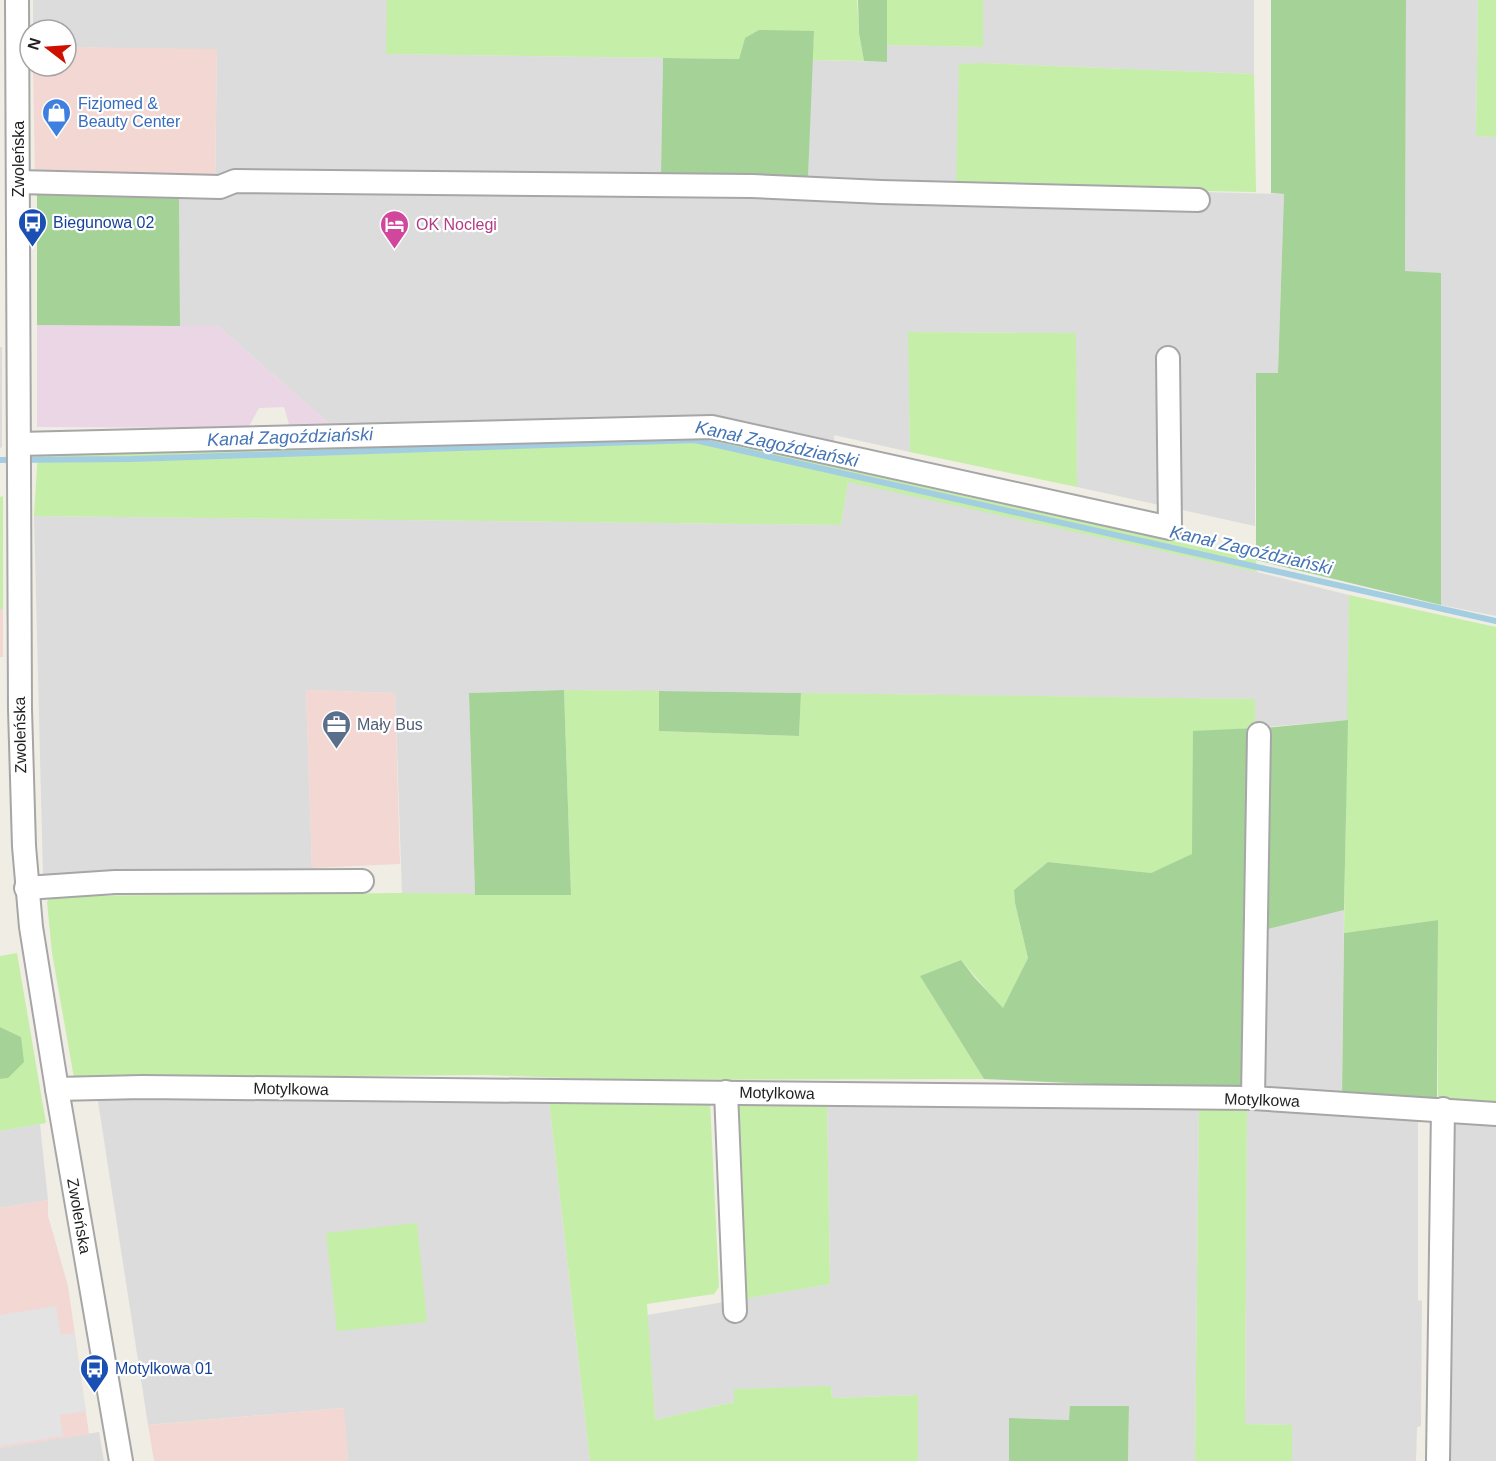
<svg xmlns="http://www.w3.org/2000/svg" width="1496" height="1461" viewBox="0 0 1496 1461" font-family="Helvetica,sans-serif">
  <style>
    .residential { fill: #dddcdc }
    .commercial { fill: #f2d7d3 }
    .industrial { fill: #ead6e5 }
    .grass { fill: #c5eea8 }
    .forest { fill: #a4d297 }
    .parking { fill: #e3e3e3 }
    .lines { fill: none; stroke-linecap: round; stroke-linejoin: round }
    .stream { stroke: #a3cee1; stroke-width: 6 }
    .minor-casing { stroke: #a6a6a6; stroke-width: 26 }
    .minor { stroke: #fff; stroke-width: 22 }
    .labels { text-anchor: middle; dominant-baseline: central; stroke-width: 4.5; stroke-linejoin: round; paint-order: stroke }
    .shop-label { font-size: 16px; fill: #366cbe; stroke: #fff; text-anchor: start }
    .street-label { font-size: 16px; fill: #1f1f1f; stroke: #fff }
    .transit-label { font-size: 16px; fill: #164399; stroke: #fff; text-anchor: start }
    .hotel-label { font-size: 16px; fill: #b23c85; stroke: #fff; text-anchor: start }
    .service-label { font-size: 16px; fill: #4e5e75; stroke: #fff; text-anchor: start }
    .water-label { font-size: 18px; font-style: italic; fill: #4575b5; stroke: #fff }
  </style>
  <rect width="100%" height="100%" fill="#f0ede5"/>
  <g class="residential">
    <polygon points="33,0 387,0 387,54 663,58 661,174 808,178 812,60 887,62 887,45 982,47 983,0 1254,0 1254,74 982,63 957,186 1284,194 1278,373 1256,374 1255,526 1077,487 1075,333 909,332 910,452 834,435 835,447 334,428 218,326 180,326 179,193 215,192 217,50 66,47 66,30 33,30"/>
    <polygon points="1406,0 1478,0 1476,136 1496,137 1496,616 1441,605 1441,274 1405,271"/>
    <polygon points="0,347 2,347 2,447 0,448"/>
    <polygon points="848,481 1257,572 1349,595 1348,720 1255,728 1255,699 564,690 469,693 475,895 402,893 395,693 306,690 312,868 43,876 34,516 841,525"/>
    <polygon points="1344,910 1342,1098 1248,1091 1252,933"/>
    <polygon points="97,1095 405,1099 406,1103 431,1103 431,1099 549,1100 590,1461 348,1461 343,1408 148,1425"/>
    <polygon points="827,1102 1199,1105 1195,1461 1128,1461 1129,1406 1070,1406 1070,1420 1009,1418 1009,1461 918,1461 918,1395 832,1398 831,1387 734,1389 734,1402 655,1420 647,1315 830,1284"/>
    <polygon points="1247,1105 1415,1117 1418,1121 1418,1300 1422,1301 1421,1426 1417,1427 1416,1461 1292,1461 1292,1425 1245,1424"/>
    <polygon points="1435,1115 1496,1118 1496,1461 1431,1461"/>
    <polygon points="40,1124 48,1200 0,1208 0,1131"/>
    <polygon points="99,1432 104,1461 0,1461 0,1448"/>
  </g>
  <g class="commercial">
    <polygon points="66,47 217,49 215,180 35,177 33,66 66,66"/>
    <rect x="0" y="609" width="3" height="48"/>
    <polygon points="306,690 395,693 400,864 312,868"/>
    <polygon points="48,1200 48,1216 68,1286 89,1434 0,1448 0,1208"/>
    <polygon points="344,1408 348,1461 154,1461 148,1425"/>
  </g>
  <polygon class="industrial" points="37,325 218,326 334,428 290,428 284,407 259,408 248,428 37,427"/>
  <g class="grass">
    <polygon points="387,0 857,0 859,33 864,61 812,60 814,32 745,38 739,59 386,54"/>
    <polygon points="887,0 983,0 983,47 887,45"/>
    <polygon points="1478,0 1496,0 1496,137 1476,136"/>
    <polygon points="982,63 1254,74 1256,192 956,186 959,64"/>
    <polygon points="908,332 1076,333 1077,487 910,452"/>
    <polygon points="706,436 831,462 1256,560 1257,572 848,482 841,525 34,516 38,451"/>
    <polygon points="3,496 3,609 0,609 0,497"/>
    <polygon points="1349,595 1496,627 1496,1109 1438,1104 1438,920 1344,933"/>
    <polygon points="564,690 659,691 660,731 799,736 801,693 1255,699 1255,728 1193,732 1193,854 1151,873 1048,862 1014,890 1015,903 1028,958 1003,1009 961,960 920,976 984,1079 620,1080 486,1075 74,1078 52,953 47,902 51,896 402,893 571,895"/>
    <polygon points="17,953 46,1123 0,1131 0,1079 8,1078 21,1037 0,1027 0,956"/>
    <polygon points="549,1100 710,1101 719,1287 714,1294 647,1304 655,1420 734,1402 734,1389 831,1386 832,1398 918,1395 918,1461 590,1461"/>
    <polygon points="827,1102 830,1284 743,1299 734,1103"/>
    <polygon points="1199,1105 1247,1105 1245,1424 1292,1425 1292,1461 1195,1461"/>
    <polygon points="417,1223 427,1322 337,1331 326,1233"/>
  </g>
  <g class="forest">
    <polygon points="858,0 887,0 887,62 864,61 859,33"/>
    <polygon points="1271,0 1406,0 1405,271 1441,273 1441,605 1256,560 1256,373 1278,373 1284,194 1271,193"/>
    <polygon points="759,30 814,31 808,178 661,174 663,58 739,59 745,38"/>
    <polygon points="37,192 179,193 180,326 37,325"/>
    <polygon points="564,690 571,895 475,895 469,693"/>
    <polygon points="659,691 801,693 799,736 659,731"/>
    <polygon points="1348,720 1344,910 1260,931 1264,728"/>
    <polygon points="1255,728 1248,1091 984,1079 920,976 961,960 974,977 1003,1008 1028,958 1015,903 1014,890 1048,862 1151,873 1192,854 1193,731"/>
    <polygon points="1438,920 1437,1099 1342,1098 1344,933"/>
    <polygon points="0,1027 21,1037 24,1062 8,1078 0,1079"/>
    <polygon points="1070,1406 1129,1406 1128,1461 1009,1461 1009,1418 1069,1420"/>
  </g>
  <polygon class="parking" points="56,1306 61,1335 74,1333 86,1411 60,1415 63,1436 0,1446 0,1315"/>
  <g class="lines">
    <polyline class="stream" points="0,460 132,459 695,440 1496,621"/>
    <defs>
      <g id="minor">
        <polyline points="17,0 20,709 24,846 31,927 57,1089 121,1461"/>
        <polyline points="18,182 220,187 235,181 752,186 881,192 1198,200"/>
        <polyline points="19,444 712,427 1170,528 1168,358"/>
        <polyline points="26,888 115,882 362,881"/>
        <polyline points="57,1089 142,1087 1253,1098 1496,1114"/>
        <polyline points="726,1092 735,1311"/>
        <polyline points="1253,1098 1259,734"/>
        <polyline points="1438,1461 1443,1109"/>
      </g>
    </defs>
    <use href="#minor" class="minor-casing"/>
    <use href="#minor" class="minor"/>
  </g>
  <defs>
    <symbol id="shop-pin" viewBox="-11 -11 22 30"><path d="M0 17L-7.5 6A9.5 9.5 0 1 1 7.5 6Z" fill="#3f7fe0" stroke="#fff"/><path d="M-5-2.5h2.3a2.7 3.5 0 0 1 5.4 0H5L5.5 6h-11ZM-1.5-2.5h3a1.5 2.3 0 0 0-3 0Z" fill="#fff"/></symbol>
    <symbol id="bus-pin" viewBox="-11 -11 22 30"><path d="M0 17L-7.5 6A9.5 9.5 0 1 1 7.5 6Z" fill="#1a4fb4" stroke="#fff"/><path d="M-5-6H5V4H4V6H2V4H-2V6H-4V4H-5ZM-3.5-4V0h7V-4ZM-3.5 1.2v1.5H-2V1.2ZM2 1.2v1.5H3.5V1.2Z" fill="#fff"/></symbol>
    <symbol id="hotel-pin" viewBox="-11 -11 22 30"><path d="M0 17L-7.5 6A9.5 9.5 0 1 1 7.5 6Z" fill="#d1479c" stroke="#fff"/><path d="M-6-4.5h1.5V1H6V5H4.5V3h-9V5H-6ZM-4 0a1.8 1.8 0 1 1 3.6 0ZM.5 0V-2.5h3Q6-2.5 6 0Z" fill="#fff"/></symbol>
    <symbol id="office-pin" viewBox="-11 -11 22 30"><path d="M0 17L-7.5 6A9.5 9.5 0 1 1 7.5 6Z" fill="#5c6f8a" stroke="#fff"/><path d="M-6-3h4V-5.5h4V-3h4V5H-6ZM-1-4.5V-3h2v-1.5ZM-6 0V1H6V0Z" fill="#fff"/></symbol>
  </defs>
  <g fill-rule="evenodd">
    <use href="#shop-pin" x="40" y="96" width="33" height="45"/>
    <use href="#bus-pin" x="16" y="206" width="33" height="45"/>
    <use href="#hotel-pin" x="378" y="208" width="33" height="45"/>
    <use href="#office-pin" x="320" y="708" width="33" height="45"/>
    <use href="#bus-pin" x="78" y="1352" width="33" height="45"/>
  </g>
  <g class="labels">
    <g class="shop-label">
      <text x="78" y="103">Fizjomed &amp;<tspan x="78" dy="18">Beauty Center</tspan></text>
    </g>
    <g class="street-label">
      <text transform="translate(18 159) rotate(-90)">Zwoleńska</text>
      <text transform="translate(20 735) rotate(-91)">Zwoleńska</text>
      <text transform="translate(291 1089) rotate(1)">Motylkowa</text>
      <text transform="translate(777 1093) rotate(1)">Motylkowa</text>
      <text transform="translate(1262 1100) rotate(2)">Motylkowa</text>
      <text transform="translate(79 1216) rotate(80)">Zwoleńska</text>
    </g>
    <g class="transit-label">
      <text x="53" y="222">Biegunowa 02</text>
      <text x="115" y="1368">Motylkowa 01</text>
    </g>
    <g class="hotel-label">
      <text x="416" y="224">OK Noclegi</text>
    </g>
    <g class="service-label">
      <text x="357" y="724">Mały Bus</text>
    </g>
    <g class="water-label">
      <text transform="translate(290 437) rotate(-2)">Kanał Zagoździański</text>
      <text transform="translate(777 444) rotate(12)">Kanał Zagoździański</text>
      <text transform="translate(1251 550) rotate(13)">Kanał Zagoździański</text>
    </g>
  </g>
  <g transform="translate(48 48) rotate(287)"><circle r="28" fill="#ffffff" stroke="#a5a5a5" stroke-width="1.5"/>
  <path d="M0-4.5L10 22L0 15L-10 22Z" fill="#ce1000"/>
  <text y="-9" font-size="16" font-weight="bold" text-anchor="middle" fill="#1f1f1f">N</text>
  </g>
</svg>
